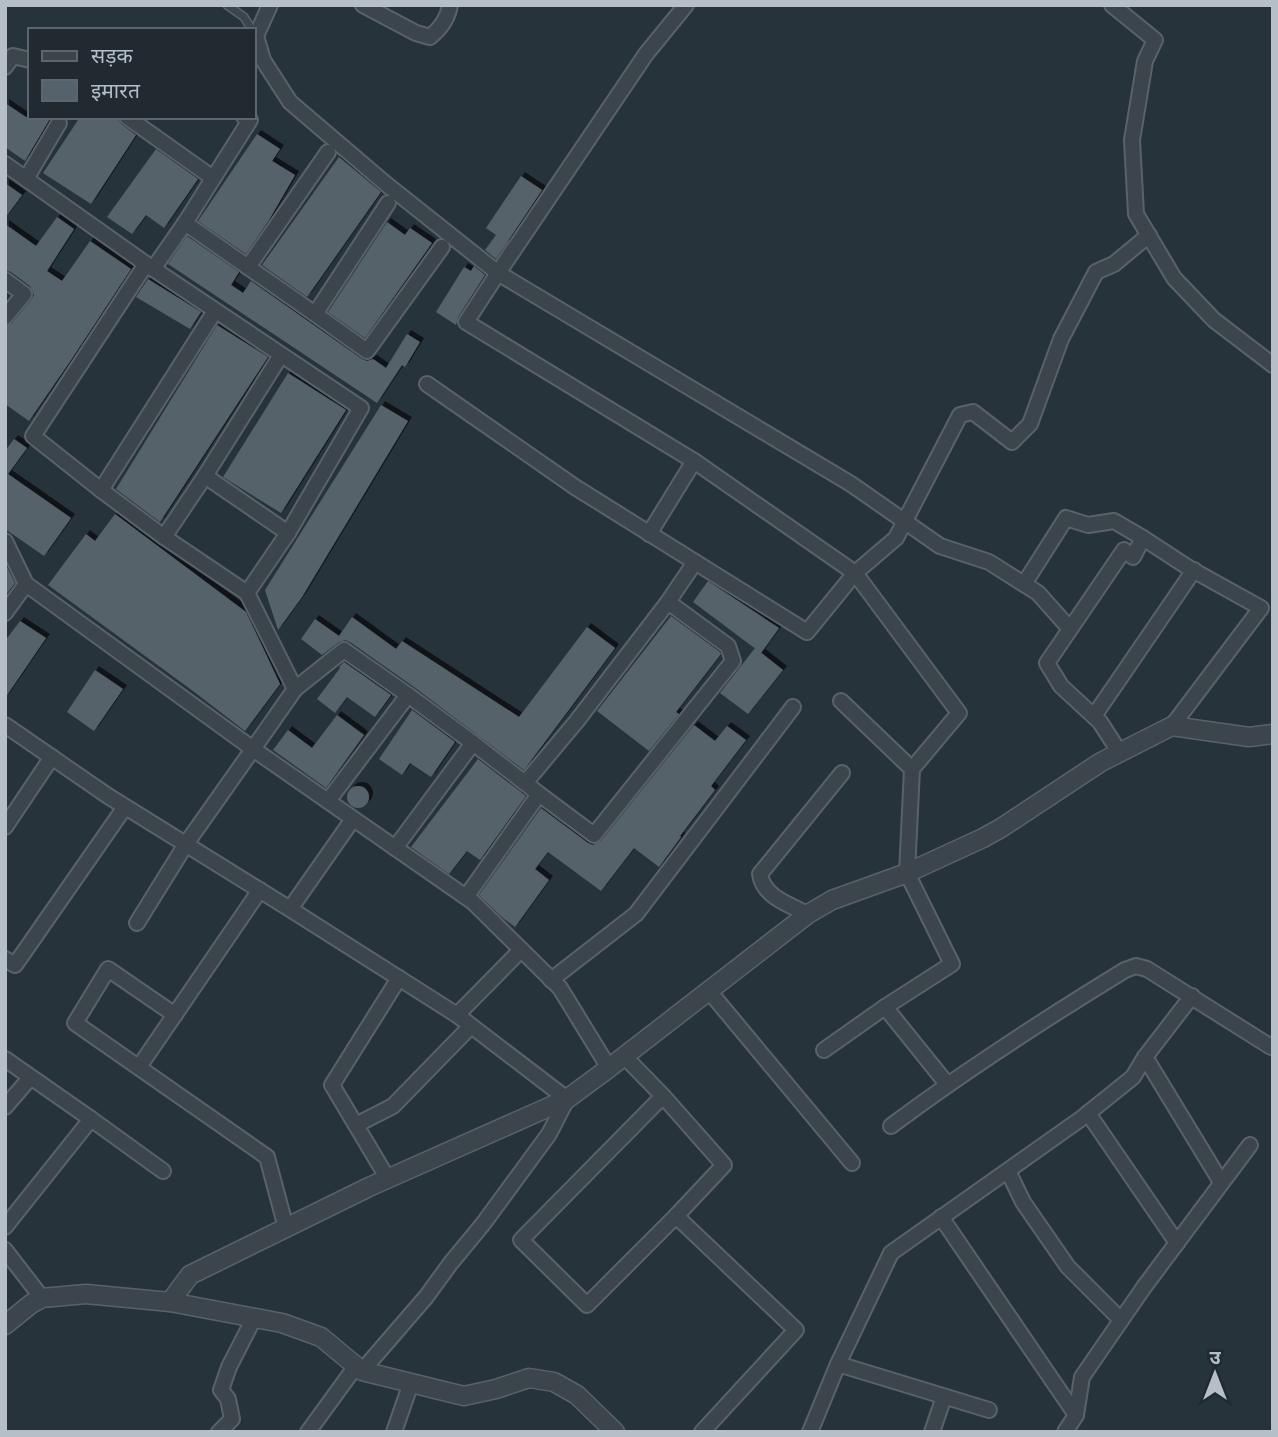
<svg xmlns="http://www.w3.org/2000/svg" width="1278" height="1437" viewBox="0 0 1278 1437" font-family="Karla,'Noto Sans Devanagari',sans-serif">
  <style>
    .building { fill: #55626b; filter: url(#shadow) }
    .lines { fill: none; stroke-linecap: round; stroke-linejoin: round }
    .service-casing { stroke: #596269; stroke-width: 10 }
    .minor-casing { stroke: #596269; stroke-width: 18 }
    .tertiary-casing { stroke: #596269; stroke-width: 21 }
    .service { stroke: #3b454b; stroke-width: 7 }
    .minor { stroke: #3b454b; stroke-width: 14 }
    .tertiary { stroke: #3b454b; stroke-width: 18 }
  </style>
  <defs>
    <filter id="shadow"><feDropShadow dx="4" dy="-4" stdDeviation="0" flood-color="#0009"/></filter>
  </defs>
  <rect width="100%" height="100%" fill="#27333b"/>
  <g class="building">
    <polygon points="5,103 26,117 51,117 25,161 5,147"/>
    <polygon points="80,117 116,117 121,124 136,135 91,204 43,173"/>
    <polygon points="257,134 280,149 272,161 295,175 269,220 246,254 198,221"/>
    <polygon points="156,149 198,179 164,228 146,215 132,234 107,217"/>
    <polygon points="339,157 381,192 307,297 262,265"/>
    <polygon points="521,176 542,190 496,259 485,250 496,235 486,228"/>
    <polygon points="5,183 22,195 5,218"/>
    <polygon points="57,217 74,229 47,271 62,281 90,241 131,269 69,363 29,421 5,404 5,326 12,323 31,300 34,295 30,286 11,272 5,270 5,224 36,246"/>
    <polygon points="387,222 405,235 410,228 432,243 365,338 328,312"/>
    <polygon points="187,236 239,272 231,285 243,293 251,281 362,359 367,361 373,359 386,368 407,334 420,342 405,367 402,365 377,403 168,264"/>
    <polygon points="474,266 485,275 458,317 456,325 436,312 464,267 471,271"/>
    <polygon points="148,279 201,312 190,329 136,297"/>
    <polygon points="217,325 268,357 160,522 116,489"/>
    <polygon points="288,373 346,410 281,513 223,477"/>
    <polygon points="381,405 408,421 302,597 278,630 265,590"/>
    <polygon points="14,439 27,448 8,474 71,518 44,556 5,529 5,451"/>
    <polygon points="115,514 246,612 280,684 245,731 193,691 48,585 86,534 95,541"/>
    <polygon points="5,563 15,583 5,596"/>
    <polygon points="708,581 779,628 761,653 693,602"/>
    <polygon points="671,616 720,652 721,654 676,712 679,714 649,751 597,711"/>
    <polygon points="352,617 396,649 402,641 519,717 587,627 615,648 524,770 414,687 350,642 345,640 339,642 322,655 301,639 315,619 339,636"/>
    <polygon points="20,621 46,638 5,698 5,641"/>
    <polygon points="755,648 783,670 748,714 720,693"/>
    <polygon points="344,662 391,695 375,717 347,697 335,713 317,699 340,668 339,667"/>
    <polygon points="95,670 123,689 94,731 67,712"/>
    <polygon points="412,710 455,742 431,777 410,763 402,775 379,759"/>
    <polygon points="337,715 364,735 326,788 273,750 288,730 312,748"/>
    <polygon points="694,725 715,741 727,726 746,740 711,786 715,790 680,836 681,837 659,867 634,848 601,891 548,852 535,869 549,880 515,927 503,918 479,895 541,808 588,843 593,845 601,841"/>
    <polygon points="478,759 526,796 480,860 467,851 449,874 411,847"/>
    <circle cx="358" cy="797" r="11"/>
  </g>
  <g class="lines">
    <defs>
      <polyline id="service" points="227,5 244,17 252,30"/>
      <g id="minor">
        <polyline points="270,5 256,36 263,60 290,102 386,184 498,273 851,484 940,546 989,562 1038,593 1070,629"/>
        <path d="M363,5L416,33L430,37C440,29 448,18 450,5"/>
        <polyline points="686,5 646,54 498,273 515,247 466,322 694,461 855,573 959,713 912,769 907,873 952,964 885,1007 824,1050"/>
        <polyline points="1112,5 1155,40 1145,61 1132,140 1136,214 1174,278 1214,320 1273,365"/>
        <polyline points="5,67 13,56 30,60"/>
        <polyline points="127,117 213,178"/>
        <polyline points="5,164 146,264 361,408 288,533 247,593 295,689 253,749 473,902 560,988 609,1068"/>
        <polyline points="26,179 59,123"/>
        <polyline points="185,223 250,120 244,117"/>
        <polyline points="248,267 328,152"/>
        <polyline points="153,269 185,223 315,314 388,203"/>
        <polyline points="5,280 24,294 5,317"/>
        <polyline points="315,314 367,351 442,247"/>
        <polyline points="427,384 575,487 807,632 855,573 896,538 960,415 973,412 1012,442 1030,424 1061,339 1096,272 1114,264 1149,235"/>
        <polyline points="205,476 281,355"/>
        <polyline points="101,490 33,436 146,264"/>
        <polyline points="649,534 694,461"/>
        <polyline points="164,537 101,490 215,311"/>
        <polyline points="5,541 26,584 253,749 186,844 137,923"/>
        <polyline points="1024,584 1066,518 1088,525 1114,521 1143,538"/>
        <polyline points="247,593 164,537 205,476 288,533"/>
        <polyline points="5,613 26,584"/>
        <polyline points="295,689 344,650 408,695 328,801"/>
        <polyline points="841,701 912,769"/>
        <polyline points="1094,716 1194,570"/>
        <polyline points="5,725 108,796 290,909 457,1015 521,950"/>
        <polyline points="473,743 525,783"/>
        <polyline points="1120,753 1100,722 1061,686 1047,663 1124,550 1133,557 1143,538 1189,568 1261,608 1172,726"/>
        <polyline points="539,794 525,783 576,722 668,602"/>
        <polyline points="5,827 52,757"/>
        <polyline points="395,848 473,743 408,695"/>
        <polyline points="466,897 539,794 594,835 733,661 728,646 668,602 695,562"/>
        <polyline points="290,909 353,819"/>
        <path d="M808,914C790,905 763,897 760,874L842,773"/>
        <polyline points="5,959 15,965 125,807"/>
        <polyline points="551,980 636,914 793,707"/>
        <polyline points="709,991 852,1163"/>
        <polyline points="885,1007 947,1084"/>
        <polyline points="175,1015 108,969 75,1023 267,1157 286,1228"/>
        <polyline points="624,1056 663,1096 521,1240 587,1305 676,1216 724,1165 663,1096"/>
        <polyline points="1145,1057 1221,1182"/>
        <polyline points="5,1059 91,1119 5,1227"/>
        <polyline points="139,1067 260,890"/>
        <polyline points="5,1107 30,1078"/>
        <polyline points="1088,1113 1177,1243"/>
        <polyline points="91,1119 163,1171"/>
        <polyline points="356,1125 393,1106 471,1026"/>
        <path d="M891,1126C967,1069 1045,1019 1125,970L1136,966L1147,969L1271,1047L1273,1044"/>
        <polyline points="1008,1171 1023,1202 1068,1267 1121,1320"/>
        <polyline points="388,1179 332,1085 399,978"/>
        <polyline points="676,1216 796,1330 702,1432"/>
        <polyline points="941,1217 1076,1415"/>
        <polyline points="5,1250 42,1298"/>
        <polyline points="838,1364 989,1410"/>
        <polyline points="362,1371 426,1297 450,1264 483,1224 549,1134 567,1099 457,1015"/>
        <polyline points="219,1432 232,1419 228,1399 221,1390 229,1367 254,1318"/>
        <polyline points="308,1432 356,1366"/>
        <polyline points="394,1432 411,1383"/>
        <polyline points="810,1432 838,1364 891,1253 1082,1118 1133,1077 1145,1057 1192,996"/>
        <polyline points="932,1432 944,1397"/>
        <polyline points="1065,1432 1076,1415 1082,1377 1144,1287 1250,1145"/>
      </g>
      <g id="tertiary">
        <polyline points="170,1302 190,1275 369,1187 567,1099 609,1068 808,914 832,900 907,873 983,838 1001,828 1101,762 1172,726 1249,737 1273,734"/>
        <polyline points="5,1325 31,1304 42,1298 86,1294 170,1302 282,1323 321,1337 362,1371 464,1396 496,1389 529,1378 554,1382 577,1395 615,1432"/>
      </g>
    </defs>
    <use href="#service" class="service-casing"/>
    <use href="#minor" class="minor-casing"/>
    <use href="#tertiary" class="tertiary-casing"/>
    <use href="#service" class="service"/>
    <use href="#minor" class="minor"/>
    <use href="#tertiary" class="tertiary"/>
  </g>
  <rect width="1278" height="1437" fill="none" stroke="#b6bfc7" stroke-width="14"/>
  <rect x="28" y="28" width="228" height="91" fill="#202a30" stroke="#5c666c" stroke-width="2"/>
  <rect x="42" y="51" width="35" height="10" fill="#3b454b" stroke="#5c666c" stroke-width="2"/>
  <text x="91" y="63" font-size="21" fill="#b6bfc7">सड़क</text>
  <rect x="42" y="80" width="35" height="21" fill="#55626b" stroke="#5c666c" stroke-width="2"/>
  <text x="91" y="98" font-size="21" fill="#b6bfc7">इमारत</text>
  <g transform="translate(1215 1374)" stroke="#202a30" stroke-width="5" paint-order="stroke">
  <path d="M0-5L12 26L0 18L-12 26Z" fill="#b6bfc7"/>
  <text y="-10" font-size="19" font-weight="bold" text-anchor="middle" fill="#b6bfc7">उ</text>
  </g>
</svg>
